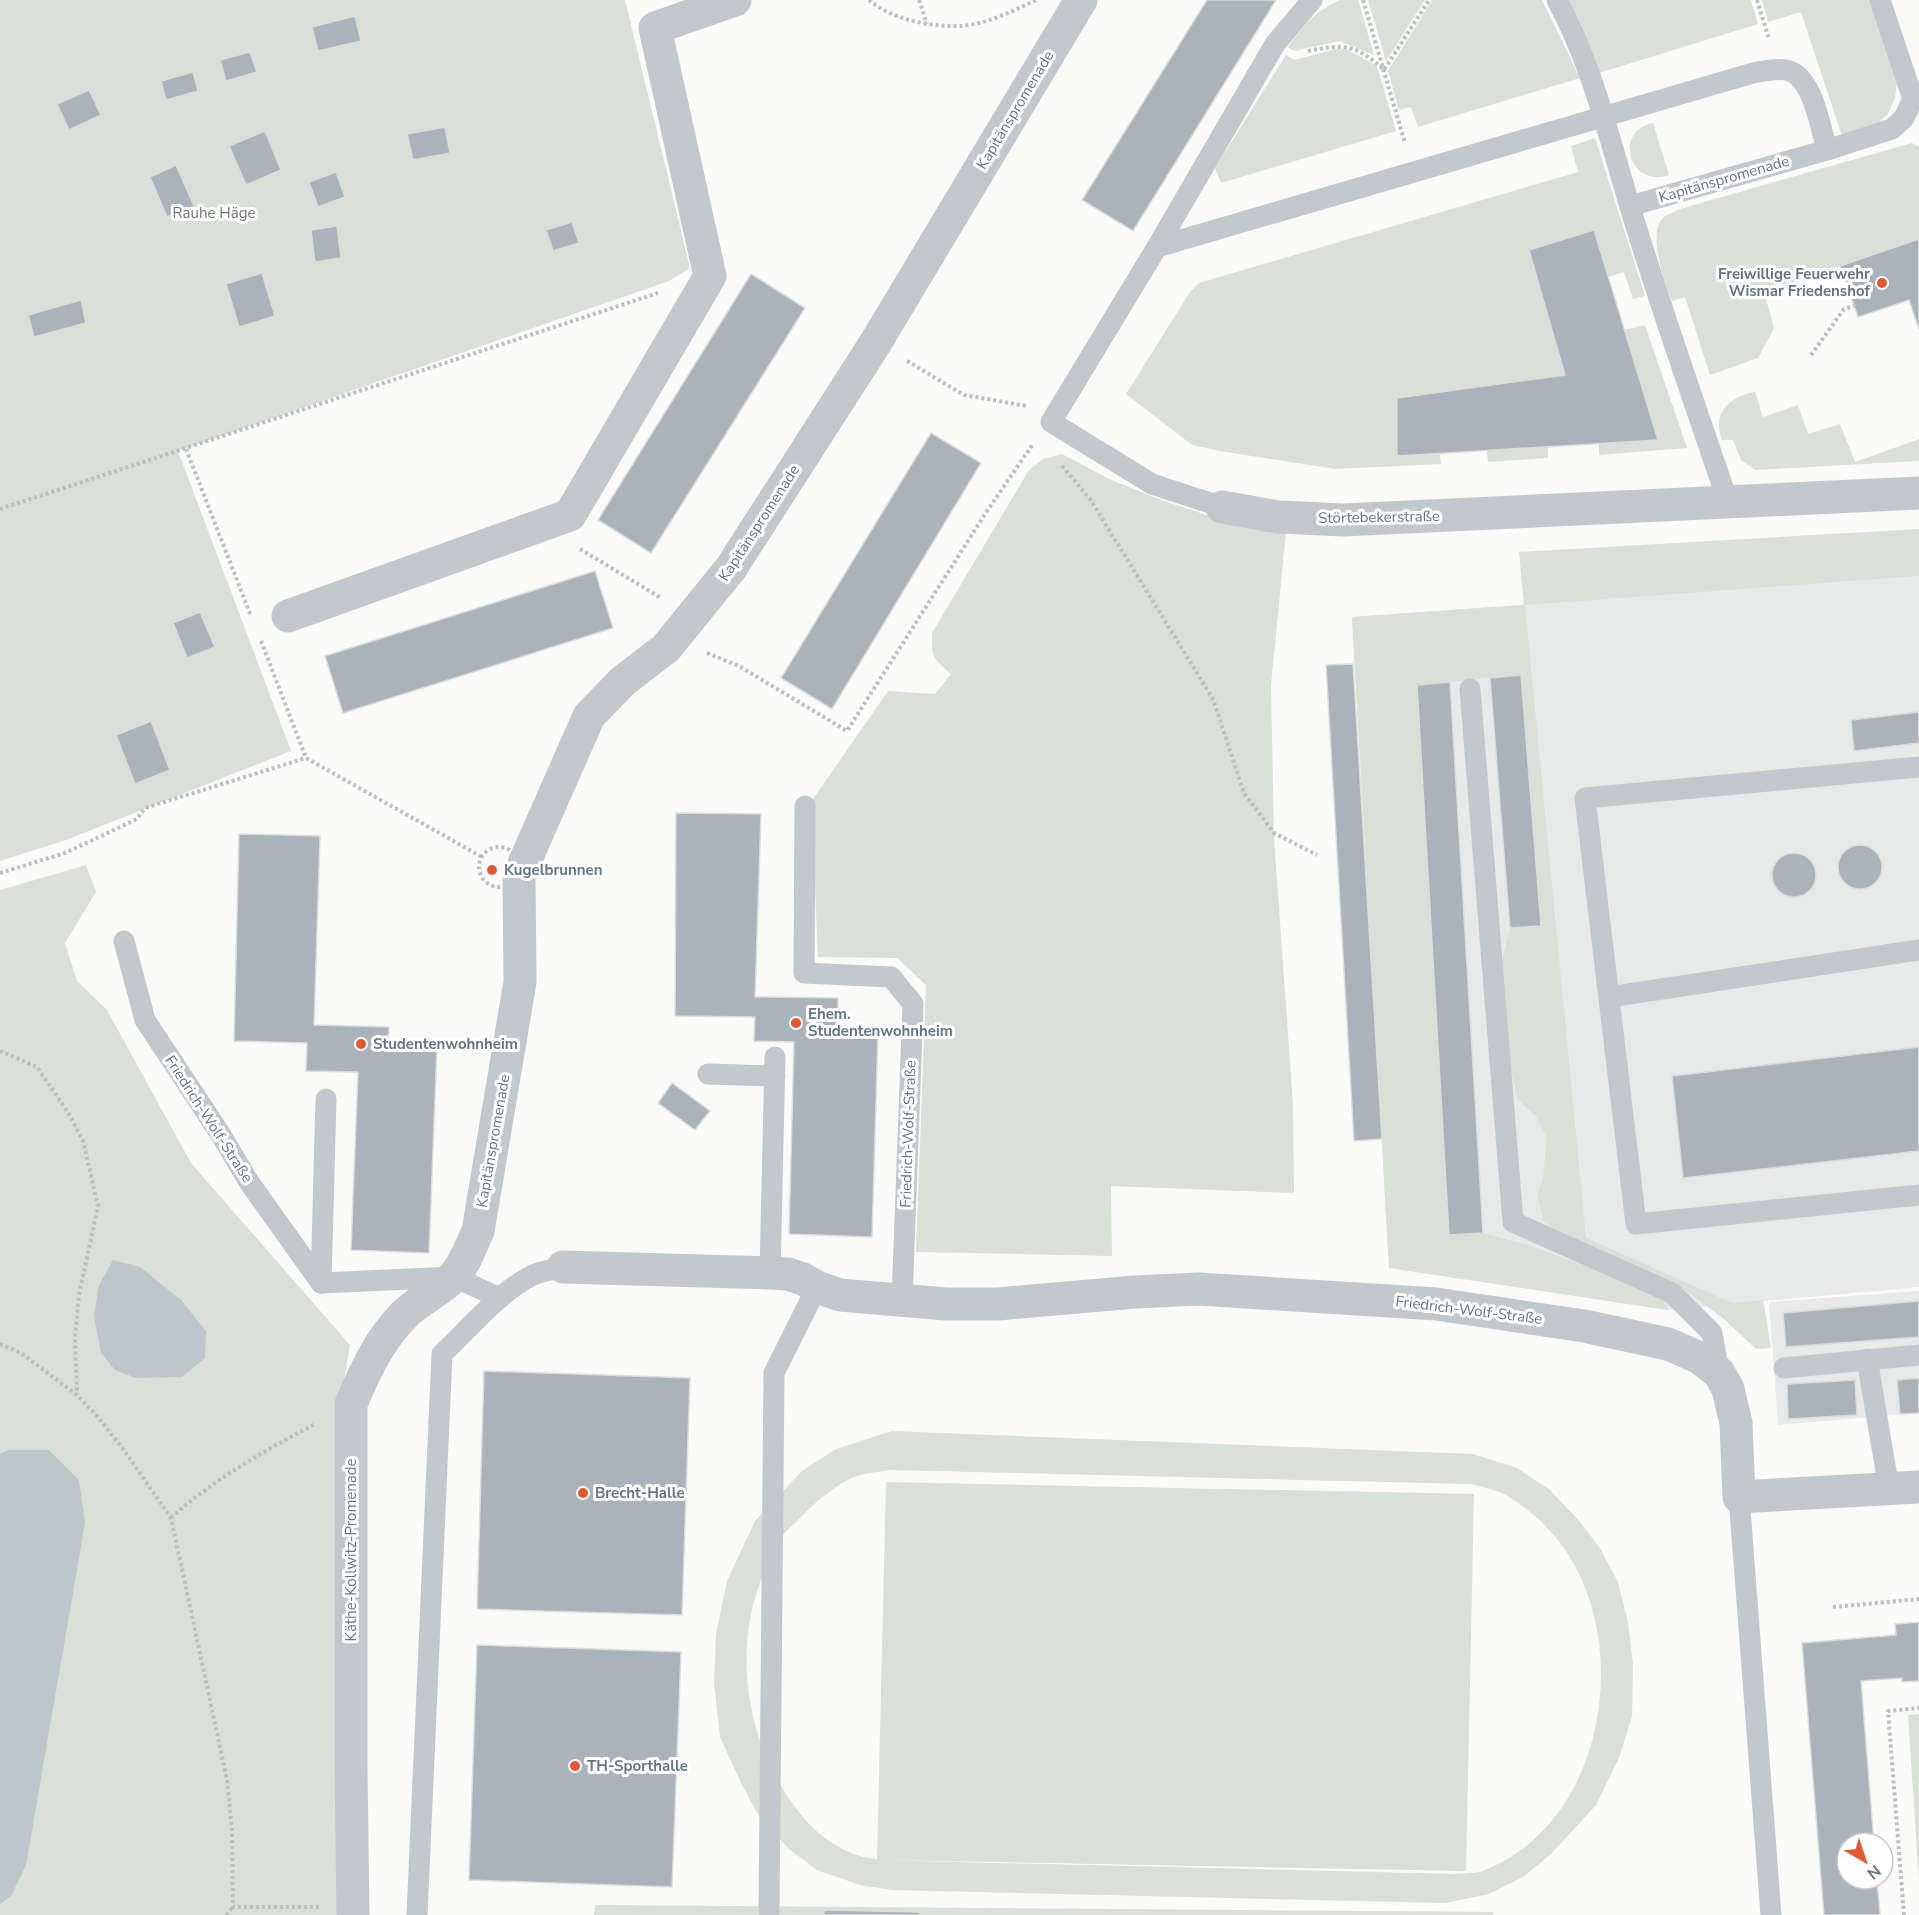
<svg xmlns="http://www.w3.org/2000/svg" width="1919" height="1915" viewBox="0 0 1919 1915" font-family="'Nunito Sans',sans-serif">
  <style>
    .built { fill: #e8e9e9 }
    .green { fill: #dadfd7; fill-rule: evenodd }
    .water { fill: #bbc7cb }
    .building { fill: #aab3b9; stroke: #dcdcda; stroke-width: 1.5 }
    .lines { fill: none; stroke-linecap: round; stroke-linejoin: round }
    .path { stroke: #bbbfc2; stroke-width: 4; stroke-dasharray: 3 3; stroke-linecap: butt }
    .lane { stroke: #c3c8cc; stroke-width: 21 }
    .street { stroke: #c3c8cc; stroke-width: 33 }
    .poi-dot { fill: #e4572e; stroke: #fff; stroke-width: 2 }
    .labels { text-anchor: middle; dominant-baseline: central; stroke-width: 6; stroke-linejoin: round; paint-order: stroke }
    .street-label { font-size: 15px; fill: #657683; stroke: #fff }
    .park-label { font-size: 15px; fill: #687a64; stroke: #fff }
    .poi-label { font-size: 15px; font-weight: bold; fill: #657683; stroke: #fff; text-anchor: start }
  </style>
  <rect width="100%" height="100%" fill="#fafaf8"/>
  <g class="built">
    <polygon points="1919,576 1919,1287 1668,1310 1389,1268 1352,617"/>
    <polygon points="1919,1291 1919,1413 1778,1425 1769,1302"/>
  </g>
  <g class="green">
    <polygon points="0,0 625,0 690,268 669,281 178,451 291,751 66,840 0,861"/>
    <path d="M1340,0H1358L1374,55L1339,41L1294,51L1288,47C1305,24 1314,12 1340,0Z"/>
    <polygon points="1368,0 1425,0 1386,61"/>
    <polygon points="1432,0 1542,0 1580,78 1418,127 1411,107 1399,110 1388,71"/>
    <polygon points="1568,0 1751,0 1758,24 1599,73 1579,20"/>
    <polygon points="1762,0 1875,0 1897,81 1895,98 1888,114 1871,130 1843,139 1801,12 1768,22"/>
    <polygon points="1336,49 1346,49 1377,66 1396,131 1221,183 1215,168 1286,55 1294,60"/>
    <path d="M1653,123L1669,175C1629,189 1613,130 1653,123Z"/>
    <polygon points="1595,138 1645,296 1633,299 1624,272 1608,277 1593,230 1529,250 1565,375 1397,398 1397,456 1440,454 1441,464 1335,469 1220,451 1192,445 1126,394 1190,292 1199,283 1578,172 1571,146"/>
    <path d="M1912,143L1919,147V239L1764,292L1774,328L1758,358L1710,375L1685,297L1672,301C1665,284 1647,233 1663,218C1667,214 1675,212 1680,209Z"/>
    <polygon points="1645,325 1687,448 1599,455 1599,444 1658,439 1624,330"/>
    <path d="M1755,392L1763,417L1798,405L1808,434L1840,424L1855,462L1919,439V461L1755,470L1741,460L1733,440H1722C1712,413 1729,397 1755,392Z"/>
    <polygon points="1548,447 1548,458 1488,462 1487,451"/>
    <path d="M1062,454L1111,480L1164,501L1219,519L1286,532L1271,685L1274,838L1293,1104L1294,1193L1111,1186L1112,1256L916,1252L926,985L897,958L818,957L811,802L888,691L935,694L951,674C934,659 931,657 932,633L1029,470L1043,459Z"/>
    <polygon points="1919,529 1919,576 1525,605 1586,1238 1732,1303 1763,1300 1771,1348 1756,1349 1724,1319 1682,1288 1559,1233 1544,1222 1537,1195 1543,1179 1547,1137 1535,1115 1518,1100 1504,1043 1500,968 1510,928 1541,926 1521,675 1417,685 1449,1235 1483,1233 1528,1245 1665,1295 1668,1310 1389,1268 1352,617 1524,605 1519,552"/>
    <polygon points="86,865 96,892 65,943 77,981 107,1010 191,1163 350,1345 336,1428 345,1915 0,1915 0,890"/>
    <path d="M892,1431L1473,1454L1517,1468L1550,1490L1580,1522L1600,1548L1618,1582L1628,1622L1633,1665L1632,1716L1619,1758L1596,1805L1551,1854L1523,1877L1489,1894L1445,1903L892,1890L860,1885L817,1870L789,1849L759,1816L742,1785L720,1737L714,1683L716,1634L727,1581L755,1521L802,1471L836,1449ZM890,1470L1471,1484C1482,1487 1496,1490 1506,1495C1529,1509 1551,1529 1566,1551C1633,1651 1603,1826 1482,1871C1474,1874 1463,1873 1455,1874L878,1860L1466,1871L1474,1494L886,1482L877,1859C843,1857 812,1832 793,1804C744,1736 731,1643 767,1566C771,1558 774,1549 778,1541C784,1533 793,1525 800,1518C812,1505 838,1483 854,1477C865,1473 879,1472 890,1470Z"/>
    <polygon points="1919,1714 1919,1882 1908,1715"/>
    <polygon points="595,1905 1494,1912 1493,1915 594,1915"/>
  </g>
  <g class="water">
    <polygon points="113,1260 140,1267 181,1300 206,1331 205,1358 182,1377 136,1378 115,1370 101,1353 94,1315 99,1285"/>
    <polygon points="9,1450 49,1450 79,1480 85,1523 26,1865 11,1896 0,1904 0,1454"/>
  </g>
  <g class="building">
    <polygon points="1207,0 1276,0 1133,231 1082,200"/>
    <polygon points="355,16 361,41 318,51 312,27"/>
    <polygon points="250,52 257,72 226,81 220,60"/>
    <polygon points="193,72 198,91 166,100 161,81"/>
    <polygon points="89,90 101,115 69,130 57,104"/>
    <polygon points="445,127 450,153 413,160 407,134"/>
    <polygon points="265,131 281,170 246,185 229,146"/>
    <polygon points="176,165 194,206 167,217 150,177"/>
    <polygon points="336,172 345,197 318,207 309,182"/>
    <polygon points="572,222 579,243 553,251 546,230"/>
    <polygon points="337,226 341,258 315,262 311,230"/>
    <polygon points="1594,230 1658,440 1397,456 1397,398 1565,375 1529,250"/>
    <polygon points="1919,239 1919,330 1909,300 1858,317 1840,266"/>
    <polygon points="262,273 275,316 239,327 226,284"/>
    <polygon points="751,274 805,308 651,553 598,520"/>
    <polygon points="81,300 86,323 34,337 28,315"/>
    <polygon points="931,433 981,463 832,709 781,678"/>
    <polygon points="595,571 613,628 343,713 325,656"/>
    <polygon points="200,612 215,647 187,658 173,623"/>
    <polygon points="1353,664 1382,1139 1354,1141 1326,665"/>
    <polygon points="1521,675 1541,926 1510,928 1490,678"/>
    <polygon points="1450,682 1483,1233 1449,1235 1417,685"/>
    <polygon points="1919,712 1919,743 1854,751 1851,720"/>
    <polygon points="151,721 170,770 135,784 116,735"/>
    <polygon points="676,813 761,814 755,997 838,998 838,1029 878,1032 872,1237 789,1234 794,1042 754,1041 755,1017 675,1016"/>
    <polygon points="239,834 320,836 314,1025 389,1027 388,1042 437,1045 429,1253 351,1250 358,1072 306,1071 307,1043 234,1041"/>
    <circle cx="1860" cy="867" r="22"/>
    <circle cx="1794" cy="875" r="22"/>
    <polygon points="1919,1047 1919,1151 1683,1178 1672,1076"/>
    <polygon points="672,1083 710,1111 695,1130 658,1103"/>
    <polygon points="1919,1301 1919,1337 1786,1347 1783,1313"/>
    <polygon points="484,1371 690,1378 682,1615 477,1609"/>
    <polygon points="1919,1378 1919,1413 1900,1414 1897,1380"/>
    <polygon points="1855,1380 1857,1415 1788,1419 1787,1384"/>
    <polygon points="1919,1622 1919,1681 1902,1682 1902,1678 1861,1681 1874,1843 1847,1843 1847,1879 1877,1879 1880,1915 1824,1915 1802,1643 1896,1635 1895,1624"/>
    <polygon points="477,1645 681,1652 672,1887 469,1880"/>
    <polygon points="824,1910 919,1912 919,1915 824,1915"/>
  </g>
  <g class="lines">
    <g class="path">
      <path d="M869,0C892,20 932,27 961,26C987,24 1013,11 1036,0"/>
      <polyline points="919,0 927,24"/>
      <polyline points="1363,0 1405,143"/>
      <polyline points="1757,0 1769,39"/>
      <path d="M1308,51C1344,44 1356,44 1384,70L1429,0"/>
      <polyline points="1811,355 1844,309 1854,306"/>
      <polyline points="907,361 964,395 1027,406"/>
      <polyline points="186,449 251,616"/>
      <polyline points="1062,466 1090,499 1213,699 1244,793 1274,833 1317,855"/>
      <polyline points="0,509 658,293"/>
      <polyline points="580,549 661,598"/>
      <polyline points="261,641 306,758"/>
      <polyline points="707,653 739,666 847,731 987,511 1033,444"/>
      <circle cx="499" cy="867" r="20"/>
      <polyline points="0,873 65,853 137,819 145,808 306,758 482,857"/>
      <polyline points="0,1051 37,1067 69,1114 83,1141 98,1206 79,1295 75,1337 77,1395"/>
      <polyline points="0,1344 21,1353 77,1395 98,1417 126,1453 171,1518 227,1780 232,1831 233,1907 319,1907"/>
      <path d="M171,1518C214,1479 264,1451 315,1424"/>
      <polyline points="1833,1607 1919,1599"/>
      <polyline points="226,1915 233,1907"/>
      <polyline points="1904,1915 1888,1711 1919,1708"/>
    </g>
    <g class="lane">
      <path d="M1557,0C1594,68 1611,146 1634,220C1663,314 1696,408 1728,502"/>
      <polyline points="1630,206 1827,150 1892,129 1904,118 1912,101 1912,96 1880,0"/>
      <polyline points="1157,247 1275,44 1312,0"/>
      <path d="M1222,507L1152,484L1051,422L1157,247L1753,73C1763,71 1775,68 1786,70C1813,75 1820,127 1827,150"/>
      <polyline points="1470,689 1513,1222 1672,1293 1712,1333 1719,1373"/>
      <polyline points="1919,767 1585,798 1636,1224 1919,1195"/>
      <polyline points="805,806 804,973 891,977 913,1004 902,1301"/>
      <polyline points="124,941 145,1020 221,1135 249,1182 321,1283"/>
      <polyline points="1609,997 1919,950"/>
      <polyline points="708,1074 775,1076"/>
      <polyline points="770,1273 775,1057"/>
      <polyline points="321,1283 326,1099"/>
      <polyline points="321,1283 454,1277 500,1298"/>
      <polyline points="1867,1359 1889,1489"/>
      <polyline points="1784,1368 1919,1355"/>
      <polyline points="1739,1497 1771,1915"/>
      <polyline points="769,1911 774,1373 817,1287"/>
      <path d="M417,1915L442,1354C470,1328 497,1294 531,1276C541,1271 553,1269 563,1267"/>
    </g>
    <g class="street">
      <polyline points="1222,507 1278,517 1343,520 1919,493"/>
      <polyline points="288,616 570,515 710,276 655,28 735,0"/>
      <polyline points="563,1267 770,1273 788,1274 803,1279 817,1287 840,1295 946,1304 998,1304 1135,1292 1199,1289 1436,1304 1584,1326 1668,1344 1700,1358 1719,1373 1728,1389 1736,1423 1739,1497 1919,1487"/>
      <path d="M353,1915L351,1768V1404C365,1371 380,1338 406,1313C419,1300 443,1289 454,1276C465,1264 471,1246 478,1231L520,982L519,875L589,716L623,681L666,648L731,568L876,342L1081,0"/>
    </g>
  </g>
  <g class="poi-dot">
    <circle cx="1882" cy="283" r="6"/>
    <circle cx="492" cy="870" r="6"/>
    <circle cx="796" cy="1023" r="6"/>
    <circle cx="361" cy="1044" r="6"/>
    <circle cx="583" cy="1493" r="6"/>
    <circle cx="575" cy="1766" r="6"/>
  </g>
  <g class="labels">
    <g class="street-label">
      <text transform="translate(1015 110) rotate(-59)">Kapitänspromenade</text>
      <text transform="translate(1724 179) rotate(-16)">Kapitänspromenade</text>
      <text transform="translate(1379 517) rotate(-1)">Störtebekerstraße</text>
      <text transform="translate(759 523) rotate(-57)">Kapitänspromenade</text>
      <text transform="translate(209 1119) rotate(57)">Friedrich-Wolf-Straße</text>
      <text transform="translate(908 1134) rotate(-88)">Friedrich-Wolf-Straße</text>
      <text transform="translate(493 1141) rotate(-80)">Kapitänspromenade</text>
      <text transform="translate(1469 1310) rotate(7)">Friedrich-Wolf-Straße</text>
      <text transform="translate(351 1550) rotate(-90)">Käthe-Kollwitz-Promenade</text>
    </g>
    <g class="park-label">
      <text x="214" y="213">Rauhe Häge</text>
    </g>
    <g class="poi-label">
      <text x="1870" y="274" text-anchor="end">Freiwillige Feuerwehr<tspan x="1870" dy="17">Wismar Friedenshof</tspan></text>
      <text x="504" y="870">Kugelbrunnen</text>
      <text x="808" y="1014">Ehem.<tspan x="808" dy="17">Studentenwohnheim</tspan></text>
      <text x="373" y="1044">Studentenwohnheim</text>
      <text x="595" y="1493">Brecht-Halle</text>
      <text x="587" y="1766">TH-Sporthalle</text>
    </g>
  </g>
  <g transform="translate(1865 1861) rotate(141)"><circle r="28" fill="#ffffff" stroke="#c1c8cd" stroke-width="1.5"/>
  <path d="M0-4.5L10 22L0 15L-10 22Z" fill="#e4572e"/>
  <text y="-9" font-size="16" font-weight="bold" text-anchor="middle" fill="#657683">N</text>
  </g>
</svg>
